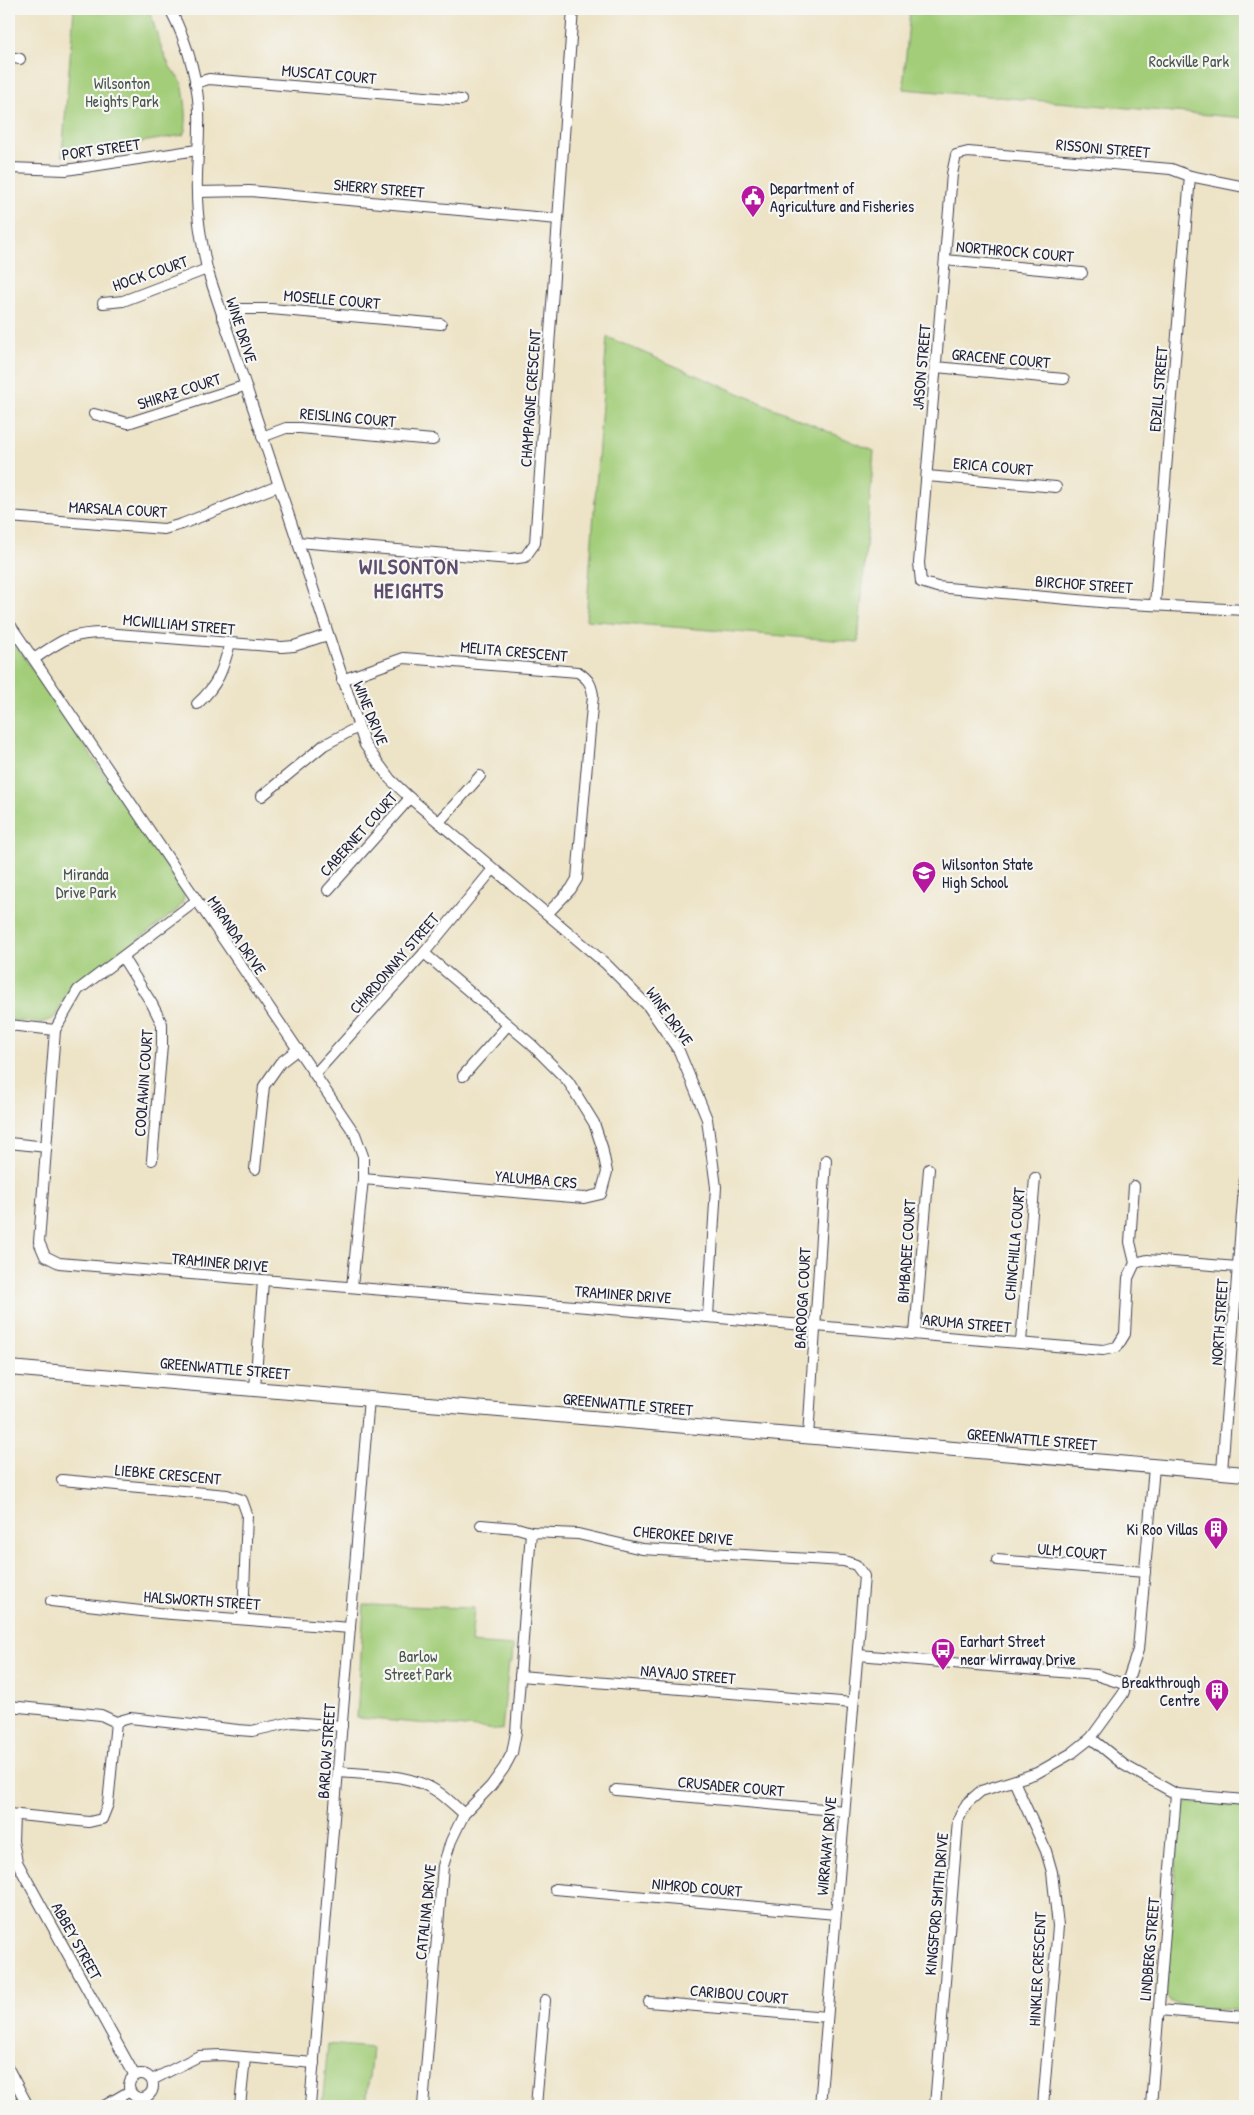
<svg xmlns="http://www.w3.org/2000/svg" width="1254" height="2115" viewBox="0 0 1254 2115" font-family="'Patrick Hand',sans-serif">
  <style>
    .green { fill: #a3cd79; stroke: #62785a }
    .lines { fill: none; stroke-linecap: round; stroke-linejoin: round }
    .minor-casing { stroke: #403f50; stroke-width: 12 }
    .major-casing { stroke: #403f50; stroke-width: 16 }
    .minor { stroke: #fff; stroke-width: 10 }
    .major { stroke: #fff; stroke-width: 14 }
    .labels { text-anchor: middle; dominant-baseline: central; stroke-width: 4.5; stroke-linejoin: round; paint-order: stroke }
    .park-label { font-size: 16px; fill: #49554e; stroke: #f6f6f2 }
    .street-label { font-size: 16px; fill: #22223b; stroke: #f6f6f2 }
    .poi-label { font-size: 16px; fill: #22223b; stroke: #f6f6f2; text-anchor: start }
    .district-label { font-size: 21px; font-weight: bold; letter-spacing: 1px; fill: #5e4d6c; stroke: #f6f6f2 }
  </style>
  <rect width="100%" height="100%" fill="#f6f6f2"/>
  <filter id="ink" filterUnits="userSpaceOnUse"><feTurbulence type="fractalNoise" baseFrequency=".02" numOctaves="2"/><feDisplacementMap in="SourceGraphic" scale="10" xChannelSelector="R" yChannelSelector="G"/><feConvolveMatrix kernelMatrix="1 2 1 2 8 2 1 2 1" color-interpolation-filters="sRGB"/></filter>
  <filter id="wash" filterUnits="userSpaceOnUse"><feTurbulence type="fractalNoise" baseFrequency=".0096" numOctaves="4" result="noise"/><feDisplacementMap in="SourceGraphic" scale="20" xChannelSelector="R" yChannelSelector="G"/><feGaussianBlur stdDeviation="1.12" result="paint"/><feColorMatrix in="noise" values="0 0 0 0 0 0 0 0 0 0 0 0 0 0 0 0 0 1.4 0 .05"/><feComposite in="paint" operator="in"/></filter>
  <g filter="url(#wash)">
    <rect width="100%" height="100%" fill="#ede3c6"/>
    <g class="green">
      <path d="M74,9H149C155,27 160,47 169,65C173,73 181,77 183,88C185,99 189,125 183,135L62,156Z"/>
      <polygon points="910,9 1245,9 1245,118 903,89"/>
      <polygon points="607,337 874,451 858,642 586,620"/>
      <path d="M9,635L182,889C186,899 183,903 176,911L67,993L54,1018L41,1023L9,1020Z"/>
      <polygon points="364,1605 474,1608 471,1643 513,1646 512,1662 509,1662 502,1730 357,1718"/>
      <polygon points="1189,1802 1245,1806 1245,2011 1177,2005 1170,2001 1166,1995 1180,1812 1183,1806"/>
      <polygon points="328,2044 372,2048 366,2106 322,2106"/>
    </g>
  </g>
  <g filter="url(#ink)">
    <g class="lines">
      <defs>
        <g id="minor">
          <path d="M170,9C188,43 201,88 199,127C199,149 196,171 197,193C197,219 202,243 207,269L365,745L390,779L410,798L606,964L648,1006L679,1051L707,1119L716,1187L708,1316"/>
          <polyline points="9,57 20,59"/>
          <polyline points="195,83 209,79 461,100"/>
          <polyline points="9,168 66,170 197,150"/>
          <polyline points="1245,187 1190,176 1171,169 968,152 956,155 952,174 919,563 921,582 937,587 1111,603 1245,610"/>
          <polyline points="197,192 250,191 558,219"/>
          <polyline points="945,260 1082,273"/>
          <polyline points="103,303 123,301 207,269"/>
          <polyline points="222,317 240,309 271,309 441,324"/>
          <polyline points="936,367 1064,379"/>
          <polyline points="94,414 128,423 244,386"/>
          <polyline points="262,437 286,428 300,428 433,440"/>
          <polyline points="927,476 1056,487"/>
          <polyline points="9,517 164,529 182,524 278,486"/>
          <polyline points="297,542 511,559 525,557 535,543 573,9"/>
          <polyline points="1155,604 1190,176"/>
          <polyline points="9,623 355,1134 363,1156 363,1179 352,1287"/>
          <path d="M34,659C62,640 70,633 105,633L282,647L294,646L327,635"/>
          <path d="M342,680L404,658L578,672C588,679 591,683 593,695L577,879L571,889L547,914"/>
          <path d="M197,704C218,685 223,670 230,643"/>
          <polyline points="262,796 324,745 358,727"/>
          <polyline points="439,822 480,776"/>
          <polyline points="328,890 410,798"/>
          <polyline points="196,901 78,990 55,1030 39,1242 45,1256 59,1263 1103,1350 1117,1347 1125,1334 1128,1278 1135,1263"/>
          <polyline points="123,958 152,1004 162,1024 162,1045 152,1160"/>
          <polyline points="9,1025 55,1030"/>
          <polyline points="315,1074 424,953 493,869"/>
          <polyline points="463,1076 508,1025"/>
          <polyline points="9,1143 47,1147"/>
          <polyline points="255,1169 264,1086 280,1063 298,1049"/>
          <polyline points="363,1179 584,1198 601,1194 607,1172 602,1147 594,1123 568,1081 531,1044 424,953"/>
          <polyline points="1134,1186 1130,1242 1135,1263"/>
          <polyline points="1135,1263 1147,1260 1238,1267"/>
          <polyline points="915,1334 929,1169"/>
          <polyline points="1021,1342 1035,1178"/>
          <polyline points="255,1388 263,1281"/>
          <polyline points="808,1437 826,1160"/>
          <polyline points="1222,1471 1245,1175"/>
          <polyline points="62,1480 227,1495 242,1500 247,1514 243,1618"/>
          <polyline points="481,1525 517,1528 531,1532 578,1534 642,1549 844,1561 856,1565 864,1576 820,2106"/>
          <polyline points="997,1560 1145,1572"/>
          <polyline points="51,1601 159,1613 350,1628"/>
          <polyline points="858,1655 1096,1675 1127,1685"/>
          <polyline points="520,1676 853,1703"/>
          <polyline points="9,1706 101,1715 116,1722 130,1718 238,1730 252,1731 292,1722 342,1726"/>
          <polyline points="1091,1738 1124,1765 1176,1794 1245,1800"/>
          <path d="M339,1772C372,1775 410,1773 438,1792C447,1798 456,1807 464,1814"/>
          <polyline points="1014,1781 1046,1851 1052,1872 1058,1926 1043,2106"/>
          <polyline points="616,1790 844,1811"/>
          <polyline points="9,1814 89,1822 102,1819 108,1804 116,1722"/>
          <polyline points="14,1815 13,1841 17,1862 135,2076"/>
          <polyline points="555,1889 836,1914"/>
          <polyline points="649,2002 827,2017"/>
          <polyline points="1159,2010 1245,2017"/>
          <polyline points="9,2070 28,2106"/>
          <circle cx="141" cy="2086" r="12"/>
          <polyline points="152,2080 199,2056 221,2055 314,2063"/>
          <polyline points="104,2106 130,2091"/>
          <polyline points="240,2106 245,2058"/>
          <polyline points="310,2106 369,1398"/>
          <polyline points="423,2106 443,1866 451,1841 464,1814 491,1786 504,1768 512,1753 516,1732 531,1532"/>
          <polyline points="536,2106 545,2000"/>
          <polyline points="935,2106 958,1820 967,1803 981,1791 1037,1773 1072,1753 1091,1738 1123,1694 1138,1650 1154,1467"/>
          <polyline points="1151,2106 1176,1794"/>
        </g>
        <polyline id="major" points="9,1368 1245,1474"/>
      </defs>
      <use href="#minor" class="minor-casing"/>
      <use href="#major" class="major-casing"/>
      <use href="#minor" class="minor"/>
      <use href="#major" class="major"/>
    </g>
  </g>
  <defs>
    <symbol id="civic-pin" viewBox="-11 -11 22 30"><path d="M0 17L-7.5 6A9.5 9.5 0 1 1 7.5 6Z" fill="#b5179e" stroke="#f6f6f2"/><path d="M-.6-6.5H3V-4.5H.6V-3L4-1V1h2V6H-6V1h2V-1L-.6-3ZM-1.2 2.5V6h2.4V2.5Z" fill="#fff"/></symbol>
    <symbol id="school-pin" viewBox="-11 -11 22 30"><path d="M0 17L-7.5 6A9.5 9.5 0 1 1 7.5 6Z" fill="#b5179e" stroke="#f6f6f2"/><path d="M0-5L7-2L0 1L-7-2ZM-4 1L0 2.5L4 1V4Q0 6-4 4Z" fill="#fff"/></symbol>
    <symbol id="building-pin" viewBox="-11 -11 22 30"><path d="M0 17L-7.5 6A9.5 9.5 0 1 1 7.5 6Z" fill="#b5179e" stroke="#f6f6f2"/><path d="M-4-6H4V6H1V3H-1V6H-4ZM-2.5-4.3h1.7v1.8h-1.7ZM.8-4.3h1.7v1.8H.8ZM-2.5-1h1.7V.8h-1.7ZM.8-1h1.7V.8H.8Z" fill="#fff"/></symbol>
    <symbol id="bus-pin" viewBox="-11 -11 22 30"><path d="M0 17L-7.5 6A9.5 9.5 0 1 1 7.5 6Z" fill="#b5179e" stroke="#f6f6f2"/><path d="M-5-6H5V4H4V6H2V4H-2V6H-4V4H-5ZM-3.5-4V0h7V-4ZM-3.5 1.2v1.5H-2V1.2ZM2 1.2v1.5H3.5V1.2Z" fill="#fff"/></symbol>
  </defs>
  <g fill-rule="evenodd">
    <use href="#civic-pin" x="739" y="183" width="28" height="38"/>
    <use href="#school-pin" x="910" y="859" width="28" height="38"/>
    <use href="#building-pin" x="1202" y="1515" width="28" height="38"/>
    <use href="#bus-pin" x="929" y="1636" width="28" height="38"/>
    <use href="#building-pin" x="1203" y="1677" width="28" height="38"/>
  </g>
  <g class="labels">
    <g class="park-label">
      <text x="1189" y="61">Rockville Park</text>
      <text x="122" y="83">Wilsonton<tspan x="122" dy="18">Heights Park</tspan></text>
      <text x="86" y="874">Miranda<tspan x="86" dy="18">Drive Park</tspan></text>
      <text x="418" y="1656">Barlow<tspan x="418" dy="18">Street Park</tspan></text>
    </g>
    <g class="street-label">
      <text transform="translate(329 74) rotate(5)">MUSCAT COURT</text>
      <text transform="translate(1103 148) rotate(5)">RISSONI STREET</text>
      <text transform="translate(101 149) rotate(-8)">PORT STREET</text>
      <text transform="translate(379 188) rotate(5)">SHERRY STREET</text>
      <text transform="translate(1015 251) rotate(5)">NORTHROCK COURT</text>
      <text transform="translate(150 273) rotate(-19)">HOCK COURT</text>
      <text transform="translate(332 299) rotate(5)">MOSELLE COURT</text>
      <text transform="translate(242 330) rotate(72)">WINE DRIVE</text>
      <text transform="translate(1001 358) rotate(5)">GRACENE COURT</text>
      <text transform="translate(921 367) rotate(-85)">JASON STREET</text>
      <text transform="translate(1158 389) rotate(-85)">EDZILL STREET</text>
      <text transform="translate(179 391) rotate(-18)">SHIRAZ COURT</text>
      <text transform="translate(530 398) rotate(-86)">CHAMPAGNE CRESCENT</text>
      <text transform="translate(348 417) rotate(5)">REISLING COURT</text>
      <text transform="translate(993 466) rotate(5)">ERICA COURT</text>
      <text transform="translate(118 509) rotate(3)">MARSALA COURT</text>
      <text transform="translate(1084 584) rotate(4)">BIRCHOF STREET</text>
      <text transform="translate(179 624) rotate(5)">MCWILLIAM STREET</text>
      <text transform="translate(514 651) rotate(5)">MELITA CRESCENT</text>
      <text transform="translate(371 713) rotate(68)">WINE DRIVE</text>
      <text transform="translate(358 834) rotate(-48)">CABERNET COURT</text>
      <text transform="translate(237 935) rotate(56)">MIRANDA DRIVE</text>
      <text transform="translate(394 963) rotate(-49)">CHARDONNAY STREET</text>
      <text transform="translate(670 1016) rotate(54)">WINE DRIVE</text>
      <text transform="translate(143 1083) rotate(-86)">COOLAWIN COURT</text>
      <text transform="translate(536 1179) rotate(5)">YALUMBA CRS</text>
      <text transform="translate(1014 1244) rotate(-85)">CHINCHILLA COURT</text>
      <text transform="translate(906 1251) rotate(-86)">BIMBADEE COURT</text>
      <text transform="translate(220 1262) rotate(5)">TRAMINER DRIVE</text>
      <text transform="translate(623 1294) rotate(4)">TRAMINER DRIVE</text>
      <text transform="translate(802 1298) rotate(-87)">BAROOGA COURT</text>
      <text transform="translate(1219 1322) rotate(-86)">NORTH STREET</text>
      <text transform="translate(967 1323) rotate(5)">ARUMA STREET</text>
      <text transform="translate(225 1368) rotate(5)">GREENWATTLE STREET</text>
      <text transform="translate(628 1404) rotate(5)">GREENWATTLE STREET</text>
      <text transform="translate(1032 1439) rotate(5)">GREENWATTLE STREET</text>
      <text transform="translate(168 1474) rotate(5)">LIEBKE CRESCENT</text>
      <text transform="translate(683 1535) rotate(5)">CHEROKEE DRIVE</text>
      <text transform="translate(1072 1551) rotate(5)">ULM COURT</text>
      <text transform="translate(202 1600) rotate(4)">HALSWORTH STREET</text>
      <text transform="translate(688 1674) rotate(5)">NAVAJO STREET</text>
      <text transform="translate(326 1751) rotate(-86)">BARLOW STREET</text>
      <text transform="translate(731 1786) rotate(5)">CRUSADER COURT</text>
      <text transform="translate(826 1846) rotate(-85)">WIRRAWAY DRIVE</text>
      <text transform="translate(697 1887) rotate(5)">NIMROD COURT</text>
      <text transform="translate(936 1904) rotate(-85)">KINGSFORD SMITH DRIVE</text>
      <text transform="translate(425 1912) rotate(-84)">CATALINA DRIVE</text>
      <text transform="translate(77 1941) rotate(61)">ABBEY STREET</text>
      <text transform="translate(1149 1949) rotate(-85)">LINDBERG STREET</text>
      <text transform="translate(1037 1969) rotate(-87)">HINKLER CRESCENT</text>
      <text transform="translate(739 1994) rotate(5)">CARIBOU COURT</text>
    </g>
    <g class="poi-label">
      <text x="770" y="188">Department of<tspan x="770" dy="18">Agriculture and Fisheries</tspan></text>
      <text x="942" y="864">Wilsonton State<tspan x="942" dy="18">High School</tspan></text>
      <text x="1198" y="1529" text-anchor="end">Ki Roo Villas</text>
      <text x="960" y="1641">Earhart Street<tspan x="960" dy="18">near Wirraway Drive</tspan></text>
      <text x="1200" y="1682" text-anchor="end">Breakthrough<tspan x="1200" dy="18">Centre</tspan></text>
    </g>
    <g class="district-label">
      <text x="409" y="566">WILSONTON<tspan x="409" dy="24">HEIGHTS</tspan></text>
    </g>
  </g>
  <rect width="1254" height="2115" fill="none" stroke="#f6f6f2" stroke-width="30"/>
</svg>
